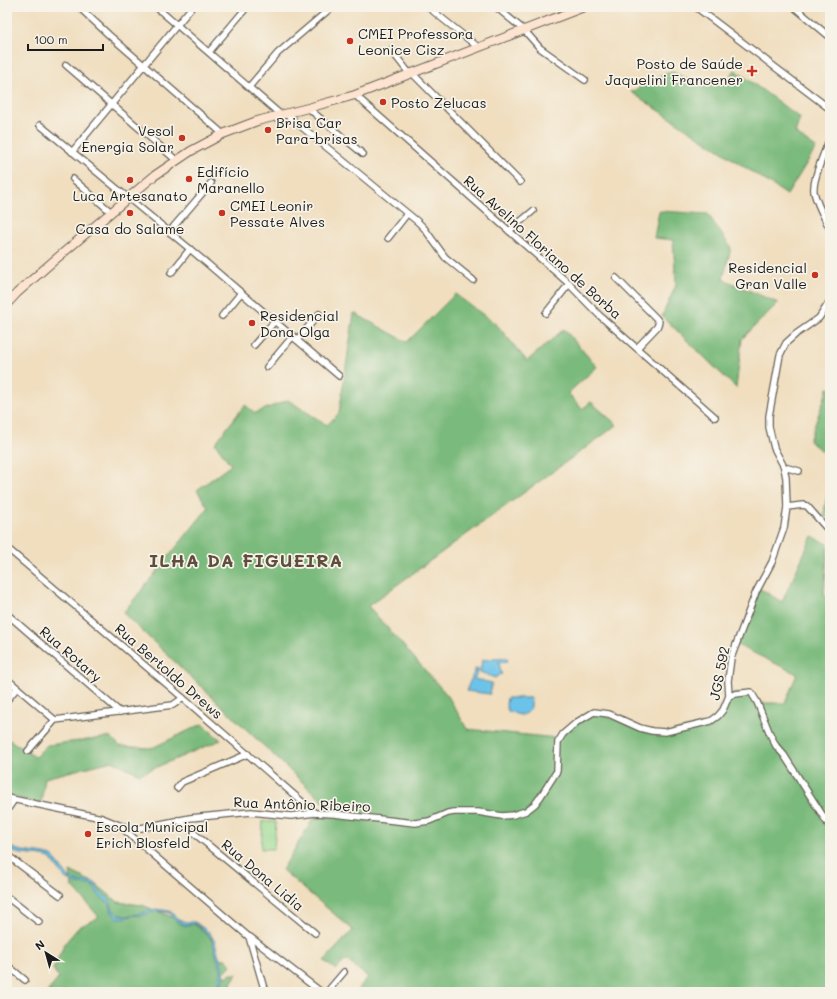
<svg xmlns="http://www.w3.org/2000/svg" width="837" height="999" viewBox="0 0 837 999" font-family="Mali,sans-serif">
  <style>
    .green { fill: #99da91; stroke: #5a7b56 }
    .forest { fill: #7aba7b; stroke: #4b6b4c }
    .water { fill: #6cc3e9; stroke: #447082 }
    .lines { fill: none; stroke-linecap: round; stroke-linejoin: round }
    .minor-casing { stroke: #666055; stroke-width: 8 }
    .secondary-casing { stroke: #666055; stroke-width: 10 }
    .minor { stroke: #fff; stroke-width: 5.5 }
    .secondary { stroke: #fde4d0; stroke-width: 8 }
    .poi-dot { fill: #c8321e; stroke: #f7f3e8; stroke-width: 1.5 }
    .labels { text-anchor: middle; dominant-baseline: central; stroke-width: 3.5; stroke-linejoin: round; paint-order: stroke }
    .poi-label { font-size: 14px; fill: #1c1c1c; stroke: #f7f3e8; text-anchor: start }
    .street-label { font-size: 14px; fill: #1c1c1c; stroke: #f7f3e8 }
    .district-label { font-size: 18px; font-weight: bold; letter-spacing: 1px; fill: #5f4e3d; stroke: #f7f3e8 }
  </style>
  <rect width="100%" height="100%" fill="#f7f3e8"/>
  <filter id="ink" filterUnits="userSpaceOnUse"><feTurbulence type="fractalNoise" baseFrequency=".025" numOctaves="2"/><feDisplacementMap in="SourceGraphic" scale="8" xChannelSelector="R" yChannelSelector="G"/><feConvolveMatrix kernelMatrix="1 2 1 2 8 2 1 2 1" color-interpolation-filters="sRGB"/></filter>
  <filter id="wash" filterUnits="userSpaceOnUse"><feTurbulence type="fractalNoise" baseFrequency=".012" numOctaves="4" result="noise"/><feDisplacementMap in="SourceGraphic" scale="16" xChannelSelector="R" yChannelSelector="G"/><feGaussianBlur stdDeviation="0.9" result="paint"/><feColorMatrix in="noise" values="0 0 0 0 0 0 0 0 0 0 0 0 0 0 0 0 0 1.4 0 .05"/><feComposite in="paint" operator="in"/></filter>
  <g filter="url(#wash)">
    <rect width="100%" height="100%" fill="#f0debf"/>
    <polygon class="green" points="263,821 276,822 274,849 261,849"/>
    <g class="forest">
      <polygon points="735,70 800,118 795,133 816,148 787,195 631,92 671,71 705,87 711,79 723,85"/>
      <polygon points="659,211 708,214 731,248 723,279 778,303 742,339 736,388 662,316 676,285 673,240 654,238"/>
      <polygon points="455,294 497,325 527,361 564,329 597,367 568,393 582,409 591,402 617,425 368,606 448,696 467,729 557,738 570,726 596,712 613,718 640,731 664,734 712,722 731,694 750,693 762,703 785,703 797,674 737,645 759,588 782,602 812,536 828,544 824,595 830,599 830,992 356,992 368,977 346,960 336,970 324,961 353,930 282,870 316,814 337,815 123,613 208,508 197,490 231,465 215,443 245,405 255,413 288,400 327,425 339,413 354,313 407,342"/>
      <polygon points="828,388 830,388 830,457 809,441"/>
      <polygon points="830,478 830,516 823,518"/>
      <polygon points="202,724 221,740 140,774 112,761 45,778 41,804 7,795 7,743 10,740 35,757 47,745 111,737 120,746 152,748"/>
      <path d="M70,871L96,884L118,902L142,905L172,917L179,923L185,925L192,923C211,936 212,937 218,959H226L231,965L223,974L226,977L231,974H237L231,983L232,988L229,992H47L59,978L53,969L65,943L79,927L99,917L72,886Z"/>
    </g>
    <g class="water">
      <polygon points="507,658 508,661 499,662 501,673 502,674 501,675 500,674 495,678 480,672 482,660"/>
      <polygon points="476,668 479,669 474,679 492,683 490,694 466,691"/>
      <path d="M507,698H530C533,706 530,714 521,715C517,715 512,712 508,711L506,705Z"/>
      <path d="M7,845C21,854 37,851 52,856L69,878L78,882H94L100,892L109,899L114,912L119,915L130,916L156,909L169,911L173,913L178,920L186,922H195L210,933L215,942L222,966L223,975L220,992H218L221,970L211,937L196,924L186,925L179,923L174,919L170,913L157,911L139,916L135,915L124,918H118L112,913L110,905L98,894L93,885L77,884L65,878L50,858C35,853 20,857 7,849Z"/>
    </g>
  </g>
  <g filter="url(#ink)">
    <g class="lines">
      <defs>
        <g id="minor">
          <polyline points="79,7 109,35 223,134"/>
          <polyline points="156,7 281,115"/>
          <polyline points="428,7 478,47"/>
          <polyline points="496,7 524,30 540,48 585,80"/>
          <polyline points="696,7 830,109"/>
          <polyline points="794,7 830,37"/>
          <polyline points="391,50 409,73"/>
          <polyline points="209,52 247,7"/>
          <polyline points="66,65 176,160"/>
          <polyline points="411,72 520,182"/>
          <polyline points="249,87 278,53 332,7"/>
          <polyline points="355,95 567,282 599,315 715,417"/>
          <polyline points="308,108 363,154"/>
          <polyline points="286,114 418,222 424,228 445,257 473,280"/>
          <polyline points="40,125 190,249 339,376"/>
          <path d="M830,138C825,151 812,180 814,192C817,205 824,217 830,229"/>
          <polyline points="72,152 192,7"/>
          <polyline points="73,179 111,212"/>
          <polyline points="509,231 533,211"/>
          <polyline points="169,232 211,183"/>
          <polyline points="388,238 407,214"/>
          <polyline points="171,273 190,249"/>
          <polyline points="616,278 656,318 659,322 657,327 637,348"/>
          <polyline points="546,313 569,284"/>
          <polyline points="222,316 241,293"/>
          <polyline points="297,340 319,314"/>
          <polyline points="254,345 275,321"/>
          <polyline points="267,367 293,336"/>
          <polyline points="784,467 799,471"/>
          <polyline points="787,507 803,505 807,506 830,532"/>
          <polyline points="7,548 183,698 315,813"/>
          <polyline points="7,614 120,712"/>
          <polyline points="7,679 55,720"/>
          <polyline points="729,696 735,694 751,692 757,702 770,734 776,746 784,755 830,827"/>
          <polyline points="7,700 17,688"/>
          <polyline points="28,751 55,720 173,705 183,698"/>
          <polyline points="177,788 182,782 248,754"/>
          <polyline points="7,798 102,818 119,825 130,828 141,828 190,818 251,812 291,816 315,813 334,814 415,823 429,821 448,813 454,812 478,812 502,816 513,815 526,811 535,804 541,796 557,771 558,742 563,734 577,722 594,712 609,714 640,728 652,731 665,732 711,721 718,716 723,710 729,696 728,681 731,658 756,592 772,562 784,528 787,507 786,478 784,467 774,448 769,427 769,416 780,355 786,343 796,334 819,318 830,301"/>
          <polyline points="7,810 14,800"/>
          <polyline points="178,820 315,933"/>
          <polyline points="121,827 249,937 265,992"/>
          <polyline points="7,855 60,895"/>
          <polyline points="7,897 39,922"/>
          <polyline points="250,937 321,992"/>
          <polyline points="7,965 25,980"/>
          <polyline points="327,992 344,972"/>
        </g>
        <polyline id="secondary" points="7,304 17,293 50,264 154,176 191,151 223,134 257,121 308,108 355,95 584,7"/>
      </defs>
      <use href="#minor" class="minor-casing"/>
      <use href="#secondary" class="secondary-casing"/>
      <use href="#minor" class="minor"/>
      <use href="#secondary" class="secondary"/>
    </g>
  </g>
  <g class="poi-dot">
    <circle cx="350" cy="41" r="4"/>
    <path d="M750 65h4v4h4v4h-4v4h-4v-4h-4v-4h4z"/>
    <circle cx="383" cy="102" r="4"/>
    <circle cx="268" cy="130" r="4"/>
    <circle cx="182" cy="138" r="4"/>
    <circle cx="189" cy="179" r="4"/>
    <circle cx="130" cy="180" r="4"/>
    <circle cx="130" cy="213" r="4"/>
    <circle cx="222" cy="213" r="4"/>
    <circle cx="815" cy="275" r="4"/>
    <circle cx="252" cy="323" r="4"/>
    <circle cx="88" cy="834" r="4"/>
  </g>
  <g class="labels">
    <g class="poi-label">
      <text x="358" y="33">CMEI Professora<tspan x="358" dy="16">Leonice Cisz</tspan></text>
      <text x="743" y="63" text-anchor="end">Posto de Saúde<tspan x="743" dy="16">Jaquelini Francener</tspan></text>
      <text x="391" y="102">Posto Zelucas</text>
      <text x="276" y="122">Brisa Car<tspan x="276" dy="16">Para-brisas</tspan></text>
      <text x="174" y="130" text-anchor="end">Vesol<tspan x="174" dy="16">Energia Solar</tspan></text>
      <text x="197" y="171">Edifício<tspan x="197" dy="16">Maranello</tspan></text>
      <text x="130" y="195" text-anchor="middle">Luca Artesanato</text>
      <text x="230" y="205">CMEI Leonir<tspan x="230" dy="16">Pessate Alves</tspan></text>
      <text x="130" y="228" text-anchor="middle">Casa do Salame</text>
      <text x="807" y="267" text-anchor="end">Residencial<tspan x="807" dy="16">Gran Valle</tspan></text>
      <text x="260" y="315">Residencial<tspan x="260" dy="16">Dona Olga</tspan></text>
      <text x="96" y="826">Escola Municipal<tspan x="96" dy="16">Erich Blosfeld</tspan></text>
    </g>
    <g class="street-label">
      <text transform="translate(543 247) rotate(42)">Rua Avelino Floriano de Borba</text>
      <text transform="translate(71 654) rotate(41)">Rua Rotary</text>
      <text transform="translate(169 671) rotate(41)">Rua Bertoldo Drews</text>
      <text transform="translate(719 673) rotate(-79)">JGS 592</text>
      <text transform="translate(302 804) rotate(2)">Rua Antônio Ribeiro</text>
      <text transform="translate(263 875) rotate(40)">Rua Dona Lidia</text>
    </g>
    <g class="district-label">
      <text x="246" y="560">ILHA DA FIGUEIRA</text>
    </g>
  </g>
  <rect width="837" height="999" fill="none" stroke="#f7f3e8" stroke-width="24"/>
  <g transform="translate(46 953) rotate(323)" stroke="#f7f3e8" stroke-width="3" paint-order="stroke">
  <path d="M0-3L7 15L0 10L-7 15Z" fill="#1c1c1c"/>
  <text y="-6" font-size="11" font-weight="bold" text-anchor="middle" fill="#1c1c1c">N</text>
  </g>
  <path d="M28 44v6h75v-6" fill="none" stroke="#1c1c1c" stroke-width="2"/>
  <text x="34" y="44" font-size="12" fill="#1c1c1c" stroke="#f7f3e8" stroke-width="3" paint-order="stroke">100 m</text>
</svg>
